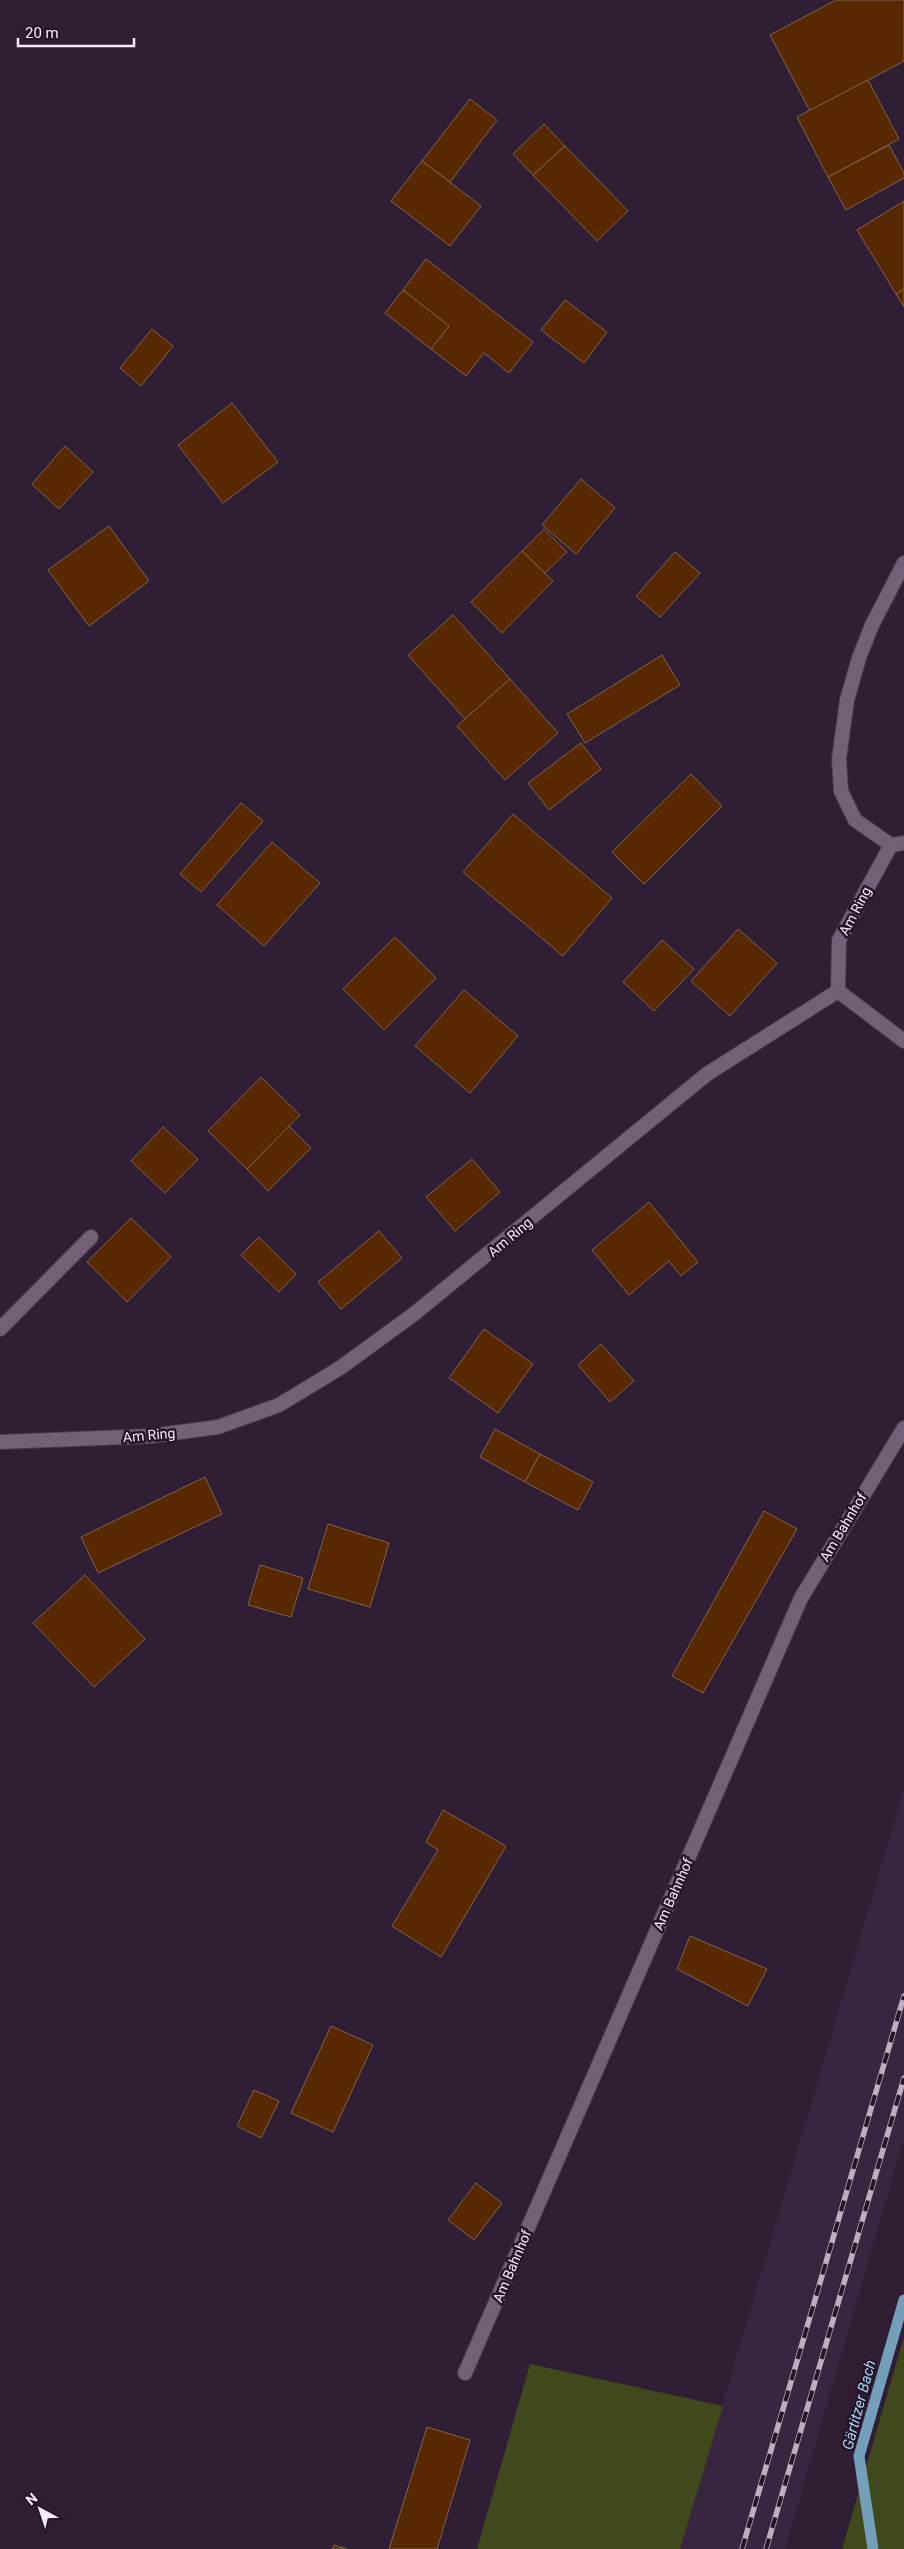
<svg xmlns="http://www.w3.org/2000/svg" width="904" height="2549" viewBox="0 0 904 2549" font-family="Roboto,sans-serif">
  <style>
    .built { fill: #3a2540 }
    .green { fill: #40491b }
    .lines { fill: none; stroke-linecap: round; stroke-linejoin: round }
    .stream { stroke: #739fbb; stroke-width: 11 }
    .building { fill: #582900; stroke: #7e6350 }
    .service-casing { stroke: #493a4d; stroke-width: 16 }
    .minor-casing { stroke: #493a4d; stroke-width: 16 }
    .service { stroke: #735f78; stroke-width: 14 }
    .minor { stroke: #735f78; stroke-width: 14 }
    .rail-casing { stroke: #bcafbf; stroke-width: 5.5 }
    .rail { stroke: #26152a; stroke-width: 4; stroke-dasharray: 11; stroke-linecap: butt }
    .labels { text-anchor: middle; dominant-baseline: central; stroke-width: 5; stroke-linejoin: round; paint-order: stroke }
    .street-label { font-size: 14px; fill: #f7ecfa; stroke: #26152a }
    .water-label { font-size: 15px; font-style: italic; fill: #a5dbf9; stroke: #26152a }
  </style>
  <rect width="100%" height="100%" fill="#301f34"/>
  <polygon class="built" points="904,1789 904,2138 785,2549 680,2549"/>
  <g class="green">
    <polygon points="904,2337 904,2549 842,2549"/>
    <polygon points="530,2364 723,2406 680,2549 477,2549"/>
  </g>
  <g class="lines">
    <polyline class="stream" points="873,2549 859,2456 904,2300"/>
  </g>
  <g class="building">
    <polygon points="836,0 904,0 904,61 810,111 770,35"/>
    <polygon points="868,80 899,139 828,177 797,117"/>
    <polygon points="470,99 497,120 450,182 422,161"/>
    <polygon points="544,124 565,146 533,175 513,154"/>
    <polygon points="889,145 904,173 904,178 846,210 828,177"/>
    <polygon points="565,146 628,211 597,241 533,175"/>
    <polygon points="422,161 481,206 450,246 391,201"/>
    <polygon points="904,201 904,289 896,294 857,230"/>
    <polygon points="426,259 533,342 509,373 484,353 466,376 431,349 449,326 403,290"/>
    <polygon points="904,289 904,307 896,294"/>
    <polygon points="403,290 449,326 431,349 385,313"/>
    <polygon points="565,300 607,332 584,363 541,330"/>
    <polygon points="152,329 173,346 141,386 120,368"/>
    <polygon points="232,403 278,462 223,503 178,445"/>
    <polygon points="65,446 93,472 59,509 32,484"/>
    <polygon points="581,479 615,508 576,554 542,525"/>
    <polygon points="109,526 149,581 89,626 48,570"/>
    <polygon points="544,529 567,552 545,573 522,551"/>
    <polygon points="522,551 553,581 502,633 471,602"/>
    <polygon points="675,552 700,573 660,617 636,596"/>
    <polygon points="453,615 510,679 465,719 408,655"/>
    <polygon points="662,655 680,685 585,743 567,714"/>
    <polygon points="510,679 558,733 505,780 457,726"/>
    <polygon points="581,743 601,769 549,810 528,783"/>
    <polygon points="691,774 722,806 644,884 612,852"/>
    <polygon points="241,803 263,821 201,892 180,874"/>
    <polygon points="513,814 612,898 563,956 463,872"/>
    <polygon points="272,842 320,883 264,946 217,905"/>
    <polygon points="738,929 777,963 730,1016 691,981"/>
    <polygon points="395,937 436,978 384,1030 343,989"/>
    <polygon points="662,940 694,969 654,1011 623,982"/>
    <polygon points="464,990 518,1036 470,1093 415,1046"/>
    <polygon points="261,1077 300,1115 247,1169 208,1131"/>
    <polygon points="289,1126 311,1148 268,1191 247,1169"/>
    <polygon points="163,1127 198,1159 165,1193 131,1161"/>
    <polygon points="472,1159 500,1192 455,1231 426,1197"/>
    <polygon points="649,1202 698,1262 681,1276 669,1261 629,1295 592,1250"/>
    <polygon points="131,1218 171,1257 127,1302 87,1262"/>
    <polygon points="379,1231 402,1258 341,1309 318,1282"/>
    <polygon points="259,1237 296,1274 279,1292 241,1255"/>
    <polygon points="484,1329 533,1364 498,1413 449,1378"/>
    <polygon points="601,1344 634,1381 610,1402 578,1365"/>
    <polygon points="495,1429 540,1454 525,1482 480,1457"/>
    <polygon points="540,1454 593,1482 578,1510 525,1482"/>
    <polygon points="205,1477 222,1514 98,1573 81,1537"/>
    <polygon points="764,1511 797,1529 703,1693 672,1676"/>
    <polygon points="328,1524 389,1543 370,1607 308,1589"/>
    <polygon points="260,1565 303,1578 291,1617 248,1605"/>
    <polygon points="85,1575 145,1639 94,1687 33,1623"/>
    <polygon points="443,1810 506,1846 441,1957 392,1926 438,1850 426,1842"/>
    <polygon points="690,1936 767,1969 748,2006 677,1969"/>
    <polygon points="331,2026 373,2045 333,2132 291,2113"/>
    <polygon points="254,2090 279,2101 261,2138 237,2126"/>
    <polygon points="476,2183 502,2203 474,2240 448,2220"/>
    <polygon points="427,2427 470,2440 437,2549 389,2549"/>
    <polygon points="334,2545 347,2549 332,2549"/>
  </g>
  <g class="lines">
    <defs>
      <polyline id="service" points="0,1329 91,1237"/>
      <g id="minor">
        <polyline points="904,563 872,625 859,658 847,700 839,759 841,791 855,820 891,845 904,843"/>
        <polyline points="838,991 839,940 891,845"/>
        <polyline points="838,991 904,1041"/>
        <polyline points="0,1442 151,1436 218,1427 279,1405 340,1368 414,1314 707,1074 838,991"/>
        <polyline points="465,2373 801,1598 904,1428"/>
      </g>
    </defs>
    <use href="#service" class="service-casing"/>
    <use href="#minor" class="minor-casing"/>
    <use href="#service" class="service"/>
    <use href="#minor" class="minor"/>
    <defs>
      <g id="rail">
        <polyline points="742,2549 904,1996"/>
        <polyline points="766,2549 904,2078"/>
      </g>
    </defs>
    <use href="#rail" class="rail-casing"/>
    <use href="#rail" class="rail"/>
  </g>
  <g class="labels">
    <g class="street-label">
      <text transform="translate(855 911) rotate(-62)">Am Ring</text>
      <text transform="translate(510 1237) rotate(-40)">Am Ring</text>
      <text transform="translate(149 1435) rotate(-5)">Am Ring</text>
      <text transform="translate(843 1527) rotate(-59)">Am Bahnhof</text>
      <text transform="translate(673 1894) rotate(-66)">Am Bahnhof</text>
      <text transform="translate(512 2266) rotate(-67)">Am Bahnhof</text>
    </g>
    <g class="water-label">
      <text transform="translate(859 2405) rotate(-75)">Gärtitzer Bach</text>
    </g>
  </g>
  <g transform="translate(40 2509) rotate(320)" stroke="#26152a" stroke-width="4" paint-order="stroke">
  <path d="M0-4L9 19L0 12L-9 19Z" fill="#f7ecfa"/>
  <text y="-8" font-size="14" font-weight="bold" text-anchor="middle" fill="#f7ecfa">N</text>
  </g>
  <path d="M18 38v8h116v-8" fill="none" stroke="#f7ecfa" stroke-width="2.5"/>
  <text x="25" y="38" font-size="15" fill="#f7ecfa" stroke="#26152a" stroke-width="4" paint-order="stroke">20 m</text>
</svg>
